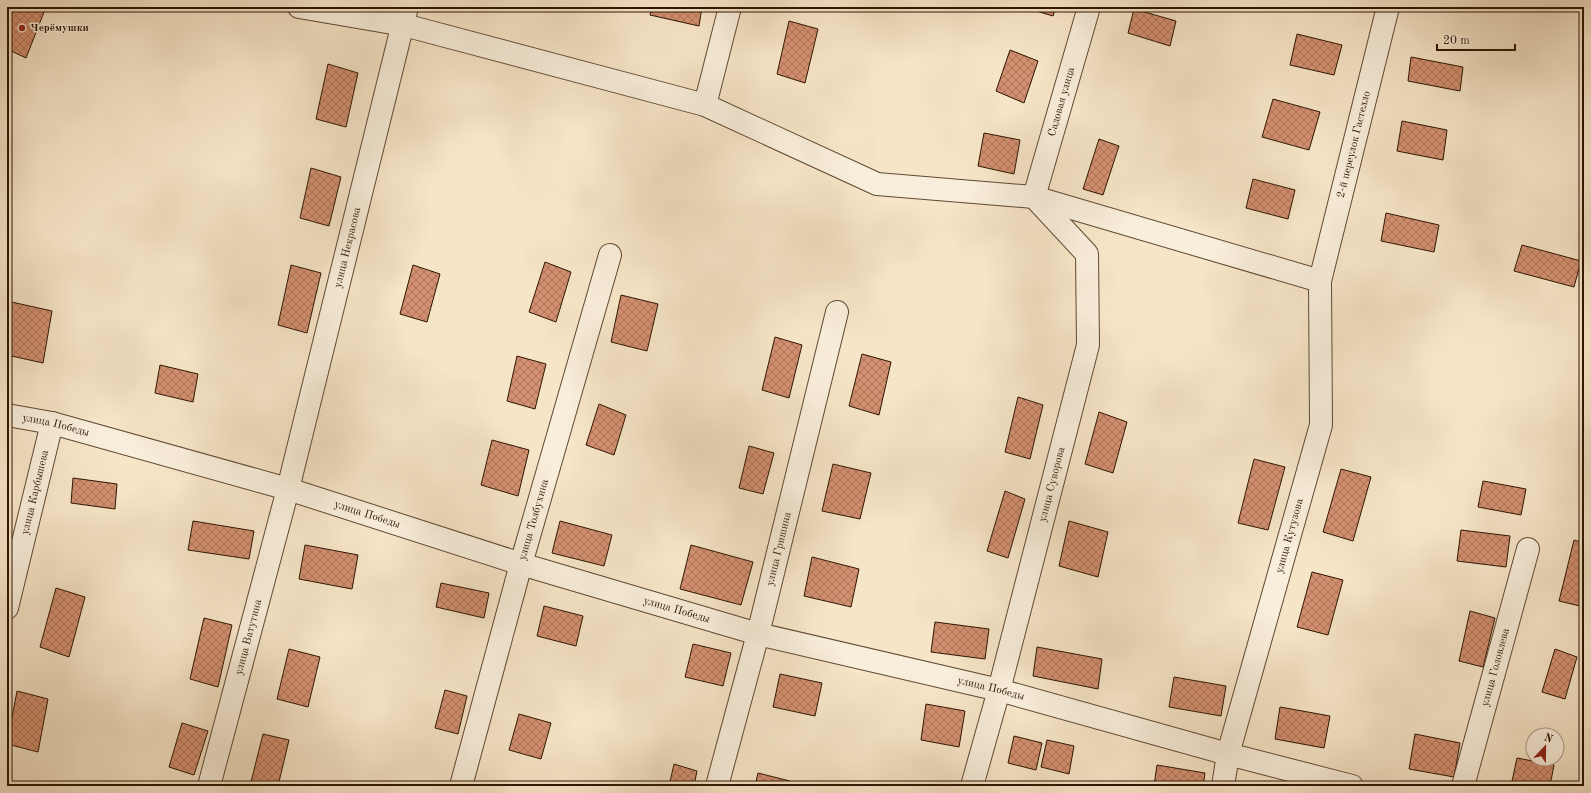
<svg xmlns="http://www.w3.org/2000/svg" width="1591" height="793" viewBox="0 0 1591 793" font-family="'Old Standard TT',serif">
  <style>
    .building { fill: url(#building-cross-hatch); stroke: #2d1502 }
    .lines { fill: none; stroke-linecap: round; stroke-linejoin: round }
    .minor-casing { stroke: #5f4933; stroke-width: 24 }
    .minor { stroke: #f9eedb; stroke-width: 22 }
    .poi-dot { fill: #8f2418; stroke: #f9eedb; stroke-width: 1.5 }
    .labels { text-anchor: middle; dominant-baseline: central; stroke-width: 3; stroke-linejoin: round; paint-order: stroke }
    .poi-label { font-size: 11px; font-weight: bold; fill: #2d1502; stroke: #f9eedb; text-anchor: start }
    .street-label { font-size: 11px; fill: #2d1502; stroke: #f9eedb }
  </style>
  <defs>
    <pattern id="building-cross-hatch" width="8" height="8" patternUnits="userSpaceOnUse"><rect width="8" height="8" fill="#d39070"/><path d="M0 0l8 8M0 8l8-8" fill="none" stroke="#ac745a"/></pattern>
  </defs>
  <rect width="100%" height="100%" fill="#f6e5c7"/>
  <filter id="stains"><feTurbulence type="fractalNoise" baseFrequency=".005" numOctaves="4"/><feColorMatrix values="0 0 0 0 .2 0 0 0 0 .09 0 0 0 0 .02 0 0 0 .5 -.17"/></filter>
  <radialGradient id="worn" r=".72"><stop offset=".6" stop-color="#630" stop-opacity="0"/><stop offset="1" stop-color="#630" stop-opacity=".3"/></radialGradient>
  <g class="building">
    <polygon points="7,7 46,7 26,58 7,49"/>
    <polygon points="652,7 702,7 699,26 650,15"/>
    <polygon points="1023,7 1056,7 1053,16"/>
    <polygon points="1134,9 1176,21 1170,46 1128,33"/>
    <polygon points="789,21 818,29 805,83 777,74"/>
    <polygon points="1297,34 1342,45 1334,75 1290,65"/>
    <polygon points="1010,50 1038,61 1024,103 996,91"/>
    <polygon points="1411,57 1463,67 1460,91 1408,81"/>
    <polygon points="328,64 358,73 346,127 316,119"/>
    <polygon points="1273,99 1320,112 1309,150 1262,137"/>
    <polygon points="1402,121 1447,130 1443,160 1397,151"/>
    <polygon points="984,133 1020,140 1014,174 978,166"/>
    <polygon points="1099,139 1119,146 1103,195 1083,189"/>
    <polygon points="311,168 341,177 329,226 300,218"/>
    <polygon points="1253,179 1295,190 1288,219 1246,208"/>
    <polygon points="1386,213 1439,225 1434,252 1381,241"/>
    <polygon points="1522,245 1581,261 1574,287 1514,271"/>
    <polygon points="545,262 571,272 556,322 529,312"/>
    <polygon points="291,265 321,273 307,333 278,325"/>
    <polygon points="413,265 440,274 427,322 400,314"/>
    <polygon points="621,295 658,304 647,351 611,342"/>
    <polygon points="7,301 52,311 43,363 7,355"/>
    <polygon points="775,337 802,345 789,398 762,390"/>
    <polygon points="862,354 891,362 879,415 849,406"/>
    <polygon points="517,356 546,364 535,409 507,401"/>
    <polygon points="160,365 198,374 193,402 155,393"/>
    <polygon points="1018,397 1043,405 1030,459 1005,452"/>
    <polygon points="599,404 626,415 614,455 586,445"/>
    <polygon points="1099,412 1127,422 1113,473 1085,464"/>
    <polygon points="492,440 529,450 518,496 481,485"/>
    <polygon points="749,446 774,453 763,494 739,488"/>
    <polygon points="1254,459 1285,467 1268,530 1238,523"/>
    <polygon points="7,460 10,461 7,478"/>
    <polygon points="833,464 871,473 860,519 822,511"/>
    <polygon points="1341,469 1371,477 1353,541 1323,532"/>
    <polygon points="73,478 117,484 115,509 71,503"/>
    <polygon points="1483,481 1526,489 1521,515 1478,507"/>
    <polygon points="1005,491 1025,499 1008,558 987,551"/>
    <polygon points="193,521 254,531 249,559 188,550"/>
    <polygon points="560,521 612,535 604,566 552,553"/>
    <polygon points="1069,521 1108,532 1098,577 1059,566"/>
    <polygon points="1461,530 1510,536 1506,567 1457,561"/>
    <polygon points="1574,540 1584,543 1584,607 1559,601"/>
    <polygon points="305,545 358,555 352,589 299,579"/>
    <polygon points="691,545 753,562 741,605 680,589"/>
    <polygon points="812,557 859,569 851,607 804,596"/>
    <polygon points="1312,572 1343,580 1328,635 1297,627"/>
    <polygon points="441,583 489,593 484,618 436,607"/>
    <polygon points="56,588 85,597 69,657 40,647"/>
    <polygon points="544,606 583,616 576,646 537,636"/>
    <polygon points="1470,611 1495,618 1483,667 1459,661"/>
    <polygon points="204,618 232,625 218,687 190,679"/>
    <polygon points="935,622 989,629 985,659 931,652"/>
    <polygon points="693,644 731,653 723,686 685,677"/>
    <polygon points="1037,647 1102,659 1098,689 1033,676"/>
    <polygon points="289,649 320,657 308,707 277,699"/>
    <polygon points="1555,649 1577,657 1565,699 1542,692"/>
    <polygon points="780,674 822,683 815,716 773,707"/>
    <polygon points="1174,677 1226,686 1221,716 1169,707"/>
    <polygon points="445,690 467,696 458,734 435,728"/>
    <polygon points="17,691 48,699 38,752 7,744"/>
    <polygon points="926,704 965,711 959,747 921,740"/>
    <polygon points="1280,707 1330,716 1324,748 1275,739"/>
    <polygon points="519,714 551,723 541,759 509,750"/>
    <polygon points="182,723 208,731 194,775 169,767"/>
    <polygon points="263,734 289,740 278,786 250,786"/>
    <polygon points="1415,734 1460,743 1454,777 1409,769"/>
    <polygon points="1014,736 1042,743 1036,770 1008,763"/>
    <polygon points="1047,740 1074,746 1069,774 1041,767"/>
    <polygon points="1517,758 1554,765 1550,786 1511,786"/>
    <polygon points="674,764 697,771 694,786 669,786"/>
    <polygon points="1157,765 1205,773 1203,786 1154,786"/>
    <polygon points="758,773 790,781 789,786 755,786"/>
  </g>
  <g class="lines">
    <defs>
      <g id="minor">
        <polyline points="299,7 404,25 705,105 877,184 1034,197 1320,281"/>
        <polyline points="705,105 730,7"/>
        <path id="s1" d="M7,415L52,423L288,489L521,564L758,634L999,690L1228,754L1352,786"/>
        <path id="s2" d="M7,608L52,423"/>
        <path id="s3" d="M209,786L288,489L407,7"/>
        <path id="s4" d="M461,786L521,564L610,255"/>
        <path id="s5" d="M717,786L758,634L837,312"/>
        <path id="s6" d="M972,786L999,690L1088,345L1087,254L1034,197L1089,7"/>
        <path id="s7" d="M1223,786L1228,754L1321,425L1320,281L1388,7"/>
        <path id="s8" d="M1463,786L1528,549"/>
      </g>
    </defs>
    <use href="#minor" class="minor-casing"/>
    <use href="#minor" class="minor"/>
  </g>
  <circle class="poi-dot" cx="22" cy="28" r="4"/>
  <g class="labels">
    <g class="poi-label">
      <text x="30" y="28">Черёмушки</text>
    </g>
    <g class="street-label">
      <text stroke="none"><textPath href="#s6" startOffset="724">Садовая улица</textPath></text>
      <text stroke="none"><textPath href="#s7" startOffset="659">2-й переулок Гастелло</textPath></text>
      <text stroke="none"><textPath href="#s3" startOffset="556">улица Некрасова</textPath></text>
      <text stroke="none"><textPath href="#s1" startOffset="50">улица Победы</textPath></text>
      <text stroke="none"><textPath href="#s6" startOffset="312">улица Суворова</textPath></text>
      <text stroke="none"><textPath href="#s2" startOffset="119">улица Карбышева</textPath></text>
      <text stroke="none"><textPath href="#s1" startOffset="374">улица Победы</textPath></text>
      <text stroke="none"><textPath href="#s4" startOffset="276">улица Толбухина</textPath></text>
      <text stroke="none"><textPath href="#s7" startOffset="259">улица Кутузова</textPath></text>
      <text stroke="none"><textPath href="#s5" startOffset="245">улица Гришина</textPath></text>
      <text stroke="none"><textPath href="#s1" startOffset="698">улица Победы</textPath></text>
      <text stroke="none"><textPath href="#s3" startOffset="154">улица Ватутина</textPath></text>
      <text stroke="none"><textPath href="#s8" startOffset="123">улица Головлева</textPath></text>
      <text stroke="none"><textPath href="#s1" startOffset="1022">улица Победы</textPath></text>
    </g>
  </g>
  <rect width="1591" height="793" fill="none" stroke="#f6e5c7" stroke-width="24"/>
  <rect x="8" y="8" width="1575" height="777" fill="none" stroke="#2d1502" stroke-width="2"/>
  <rect x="12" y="12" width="1567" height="769" fill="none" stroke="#2d1502"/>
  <g transform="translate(1545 747) rotate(22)"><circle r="19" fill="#f9eedb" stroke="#a79784"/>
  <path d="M0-3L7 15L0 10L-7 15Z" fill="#8f2418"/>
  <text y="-6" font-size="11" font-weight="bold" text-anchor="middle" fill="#2d1502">N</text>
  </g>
  <path d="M1437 44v6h78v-6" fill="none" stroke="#2d1502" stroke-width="2"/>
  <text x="1443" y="44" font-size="12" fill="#2d1502" stroke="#f9eedb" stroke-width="3" paint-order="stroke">20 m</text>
  <rect width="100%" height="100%" filter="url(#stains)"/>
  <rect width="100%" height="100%" fill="url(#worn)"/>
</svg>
